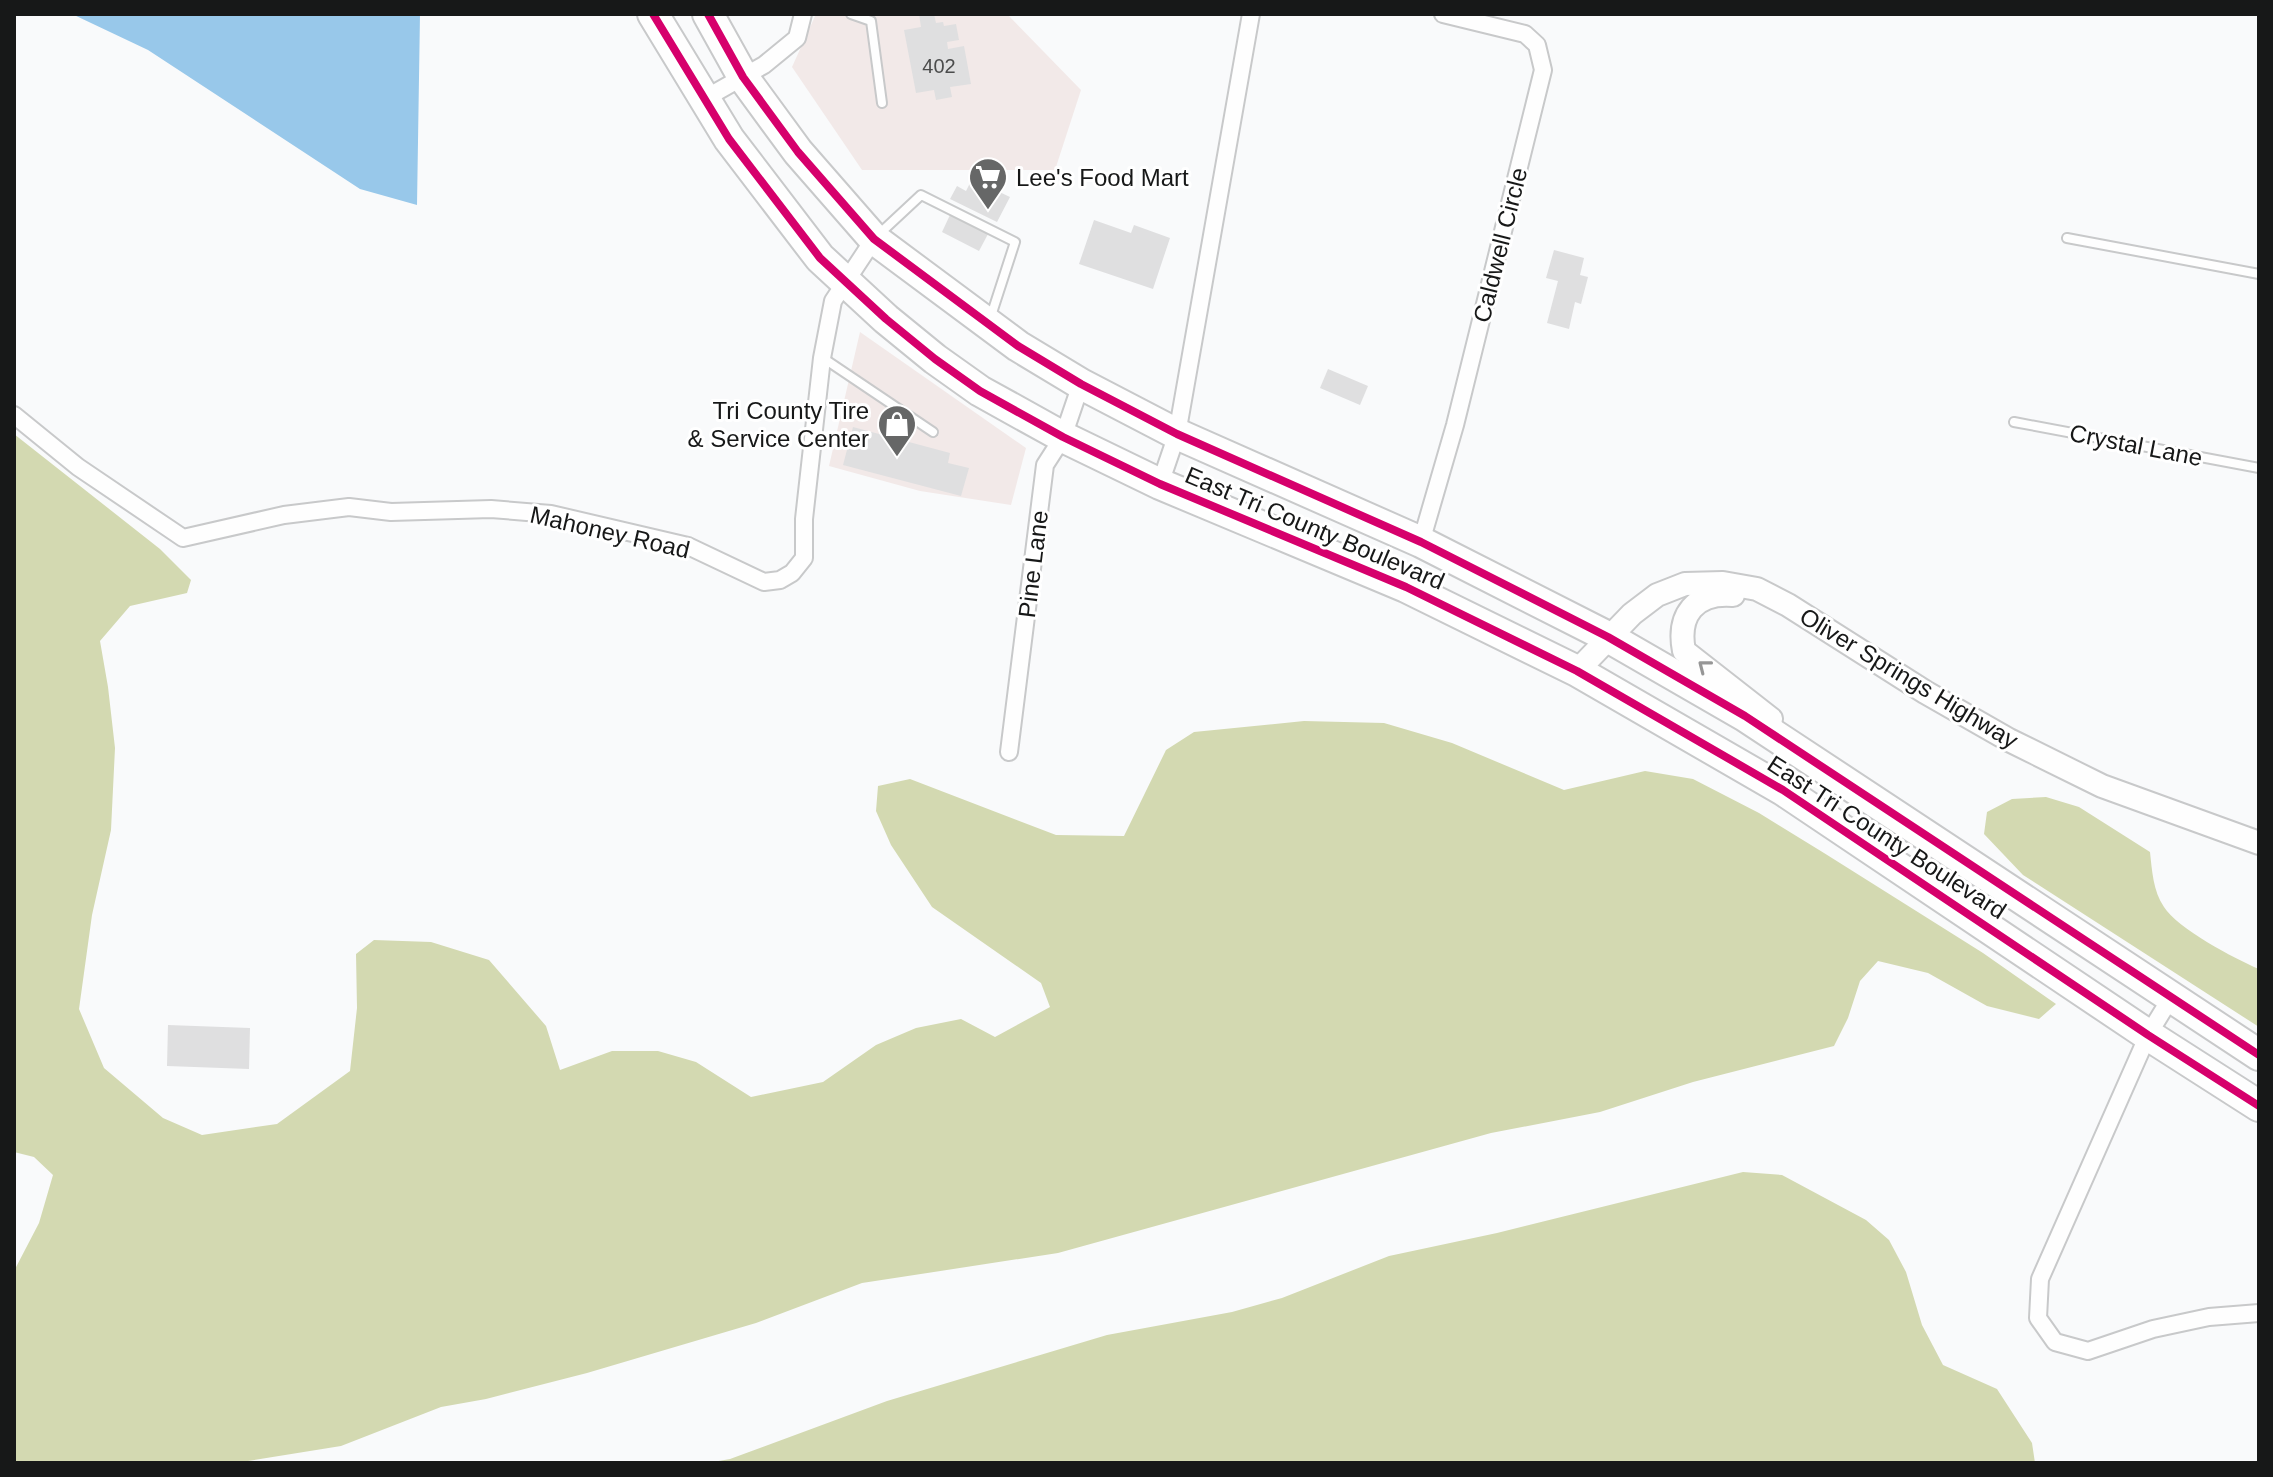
<svg xmlns="http://www.w3.org/2000/svg" width="2273" height="1477" viewBox="0 0 2273 1477" font-family="Arial,sans-serif">
  <style>
    .commercial { fill: #f2e9e8 }
    .forest { fill: #d3d9b1 }
    .water { fill: #98c8ea }
    .building { fill: #dfdfe0 }
    .lines { fill: none; stroke-linecap: round; stroke-linejoin: round }
    .lane-casing { stroke: #c8c9ca; stroke-width: 12 }
    .street-casing { stroke: #c8c9ca; stroke-width: 20 }
    .secondary-casing { stroke: #c8c9ca; stroke-width: 26 }
    .highway-casing { stroke: #c8c9ca; stroke-width: 34 }
    .lane { stroke: #fefefe; stroke-width: 8 }
    .street { stroke: #fefefe; stroke-width: 16 }
    .secondary { stroke: #fefefe; stroke-width: 22 }
    .highway { stroke: #fefefe; stroke-width: 30 }
    .cycleway-casing { stroke: #fff; stroke-width: 13 }
    .cycleway { stroke: #d6006c; stroke-width: 8 }
    .oneway { stroke: #969696 }
    .labels { text-anchor: middle; dominant-baseline: central; stroke-width: 6; stroke-linejoin: round; paint-order: stroke }
    .number-label { font-size: 20px; fill: #4b4c4c }
    .poi-label { font-size: 24px; fill: #171818; stroke: #fff; text-anchor: start }
    .street-label { font-size: 24px; fill: #171818; stroke: #fff }
  </style>
  <rect width="100%" height="100%" fill="#f9fafb"/>
  <g class="commercial">
    <polygon points="816,14 1007,14 1081,90 1055,170 862,170 792,67"/>
    <polygon points="860,332 1026,448 1011,505 920,491 829,466"/>
  </g>
  <g class="forest">
    <polygon points="14,434 160,549 191,580 187,593 130,606 100,641 108,687 115,748 111,830 92,915 79,1009 104,1068 163,1118 202,1135 277,1124 350,1071 357,1008 356,954 374,940 431,942 489,960 546,1026 560,1070 612,1051 658,1051 696,1062 751,1097 823,1082 876,1045 916,1028 961,1019 995,1037 1050,1007 1041,983 932,907 891,845 876,811 878,786 910,779 1056,835 1124,836 1166,750 1194,732 1304,721 1384,723 1452,743 1564,790 1645,771 1693,779 1759,813 1824,853 1983,953 2056,1004 2039,1019 1987,1006 1928,973 1878,961 1860,981 1848,1018 1834,1046 1693,1082 1600,1112 1491,1133 1058,1253 862,1283 756,1323 587,1373 486,1399 441,1407 341,1446 235,1463 14,1463 14,1271 39,1223 53,1175 34,1157 14,1152"/>
    <path d="M2046,797L2079,807L2150,852C2152,870 2153,891 2164,907C2177,928 2235,959 2259,969V1027L2023,875L1984,834L1987,812L2012,799Z"/>
    <polygon points="1743,1172 1782,1175 1866,1220 1889,1240 1906,1272 1922,1325 1943,1365 1997,1389 2032,1443 2035,1463 707,1463 730,1459 887,1401 1107,1335 1232,1312 1282,1298 1389,1256 1497,1233"/>
  </g>
  <polygon class="water" points="72,14 420,14 417,205 360,189 148,50"/>
  <g class="building">
    <polygon points="919,14 934,14 936,23 943,22 944,26 956,24 959,40 947,42 948,49 964,46 971,84 950,87 952,97 936,100 934,90 916,93 904,30 921,27"/>
    <polygon points="972,179 1010,197 997,222 950,199 957,186 966,191"/>
    <polygon points="950,215 988,234 979,251 942,232"/>
    <polygon points="1094,220 1131,233 1134,225 1170,238 1153,289 1079,264"/>
    <polygon points="1554,250 1584,258 1580,275 1588,277 1581,304 1575,302 1569,329 1547,323 1558,281 1546,278"/>
    <polygon points="1328,369 1368,386 1360,405 1320,388"/>
    <polygon points="853,427 950,453 948,463 969,468 961,496 843,465"/>
    <polygon points="168,1025 250,1028 249,1069 167,1066"/>
  </g>
  <g class="lines">
    <defs>
      <g id="lane">
        <polyline points="851,14 871,21 882,103"/>
        <polyline points="877,236 921,195 1015,242 991,316"/>
        <polyline points="2067,238 2259,274"/>
        <polyline points="823,358 933,432"/>
        <polyline points="2014,422 2259,468"/>
      </g>
      <g id="street">
        <polyline points="704,99 764,65 797,38 803,14"/>
        <polyline points="14,415 78,467 183,538 284,515 349,507 391,512 491,509 551,514 688,546 764,582 780,580 792,573 804,558 804,519 822,358 833,301 874,239"/>
        <polyline points="1160,484 1177,434 1251,14"/>
        <polyline points="1421,542 1455,425 1543,70 1537,45 1525,34 1443,14"/>
        <polyline points="1009,752 1045,465 1063,437 1081,384"/>
        <polyline points="2172,996 2148,1035 2040,1279 2038,1318 2055,1342 2088,1351 2153,1329 2209,1317 2259,1313"/>
      </g>
      <g id="secondary">
        <path d="M1733,595C1695,592 1677,615 1684,651L1771,719"/>
        <polyline points="1577,671 1632,614 1657,595 1685,584 1723,583 1757,589 1788,605 1925,692 2009,740 2102,786 2259,843"/>
      </g>
      <g id="highway">
        <polyline points="653,14 729,139 820,258 886,319 935,359 980,391 1063,437 1160,484 1406,587 1577,671 1783,790 2148,1035 2259,1106"/>
        <polyline points="708,14 743,77 798,152 874,239 1018,346 1081,384 1177,434 1421,542 1608,637 1745,716 2259,1055"/>
      </g>
    </defs>
    <use href="#lane" class="lane-casing"/>
    <use href="#street" class="street-casing"/>
    <use href="#secondary" class="secondary-casing"/>
    <use href="#highway" class="highway-casing"/>
    <use href="#lane" class="lane"/>
    <use href="#street" class="street"/>
    <use href="#secondary" class="secondary"/>
    <use href="#highway" class="highway"/>
    <defs>
      <g id="cycleway">
        <polyline points="653,14 729,139 820,258 886,319 935,359 980,391 1063,437 1160,484 1406,587 1577,671 1783,790 2148,1035 2259,1106"/>
        <polyline points="708,14 743,77 798,152 874,239 1018,346 1081,384 1177,434 1421,542 1608,637 1745,716 2259,1055"/>
      </g>
    </defs>
    <use href="#cycleway" class="cycleway-casing"/>
    <use href="#cycleway" class="cycleway"/>
  </g>
  <defs><path id="oneway-chevron" d="M-2-3.5L2.5 0L-2 3.5" fill="none" stroke-width="1.6" stroke-linecap="round" stroke-linejoin="round" transform="scale(2)"/></defs>
  <use class="oneway" href="#oneway-chevron" transform="translate(1704 666) rotate(-142)"/>
  <defs>
    <symbol id="supermarket-pin" viewBox="-11 -11 22 30"><path d="M0 17L-7.5 6A9.5 9.5 0 1 1 7.5 6Z" fill="#666767" stroke="#fff"/><path d="M-6-5.5h2.5l.6 2H6L4.5 2H-2.5L-4.4-4H-6ZM-1.5 3.2a1.3 1.3 0 1 0 .1 0ZM3 3.2a1.3 1.3 0 1 0 .1 0Z" fill="#fff"/></symbol>
    <symbol id="shop-pin" viewBox="-11 -11 22 30"><path d="M0 17L-7.5 6A9.5 9.5 0 1 1 7.5 6Z" fill="#666767" stroke="#fff"/><path d="M-5-2.5h2.3a2.7 3.5 0 0 1 5.4 0H5L5.5 6h-11ZM-1.5-2.5h3a1.5 2.3 0 0 0-3 0Z" fill="#fff"/></symbol>
  </defs>
  <g fill-rule="evenodd">
    <use href="#supermarket-pin" x="966" y="155" width="44" height="60"/>
    <use href="#shop-pin" x="875" y="402" width="44" height="60"/>
  </g>
  <g class="labels">
    <g class="number-label">
      <text x="939" y="66">402</text>
    </g>
    <g class="poi-label">
      <text x="1016" y="177">Lee's Food Mart</text>
      <text x="869" y="410" text-anchor="end">Tri County Tire<tspan x="869" dy="28">&amp; Service Center</tspan></text>
    </g>
    <g class="street-label">
      <text transform="translate(1500 245) rotate(-76)">Caldwell Circle</text>
      <text transform="translate(2136 445) rotate(11)">Crystal Lane</text>
      <text transform="translate(1315 528) rotate(23)">East Tri County Boulevard</text>
      <text transform="translate(610 532) rotate(13)">Mahoney Road</text>
      <text transform="translate(1033 564) rotate(-83)">Pine Lane</text>
      <text transform="translate(1909 678) rotate(31)">Oliver Springs Highway</text>
      <text transform="translate(1887 837) rotate(33)">East Tri County Boulevard</text>
    </g>
  </g>
  <rect width="2273" height="1477" fill="none" stroke="#171818" stroke-width="32"/>
</svg>
